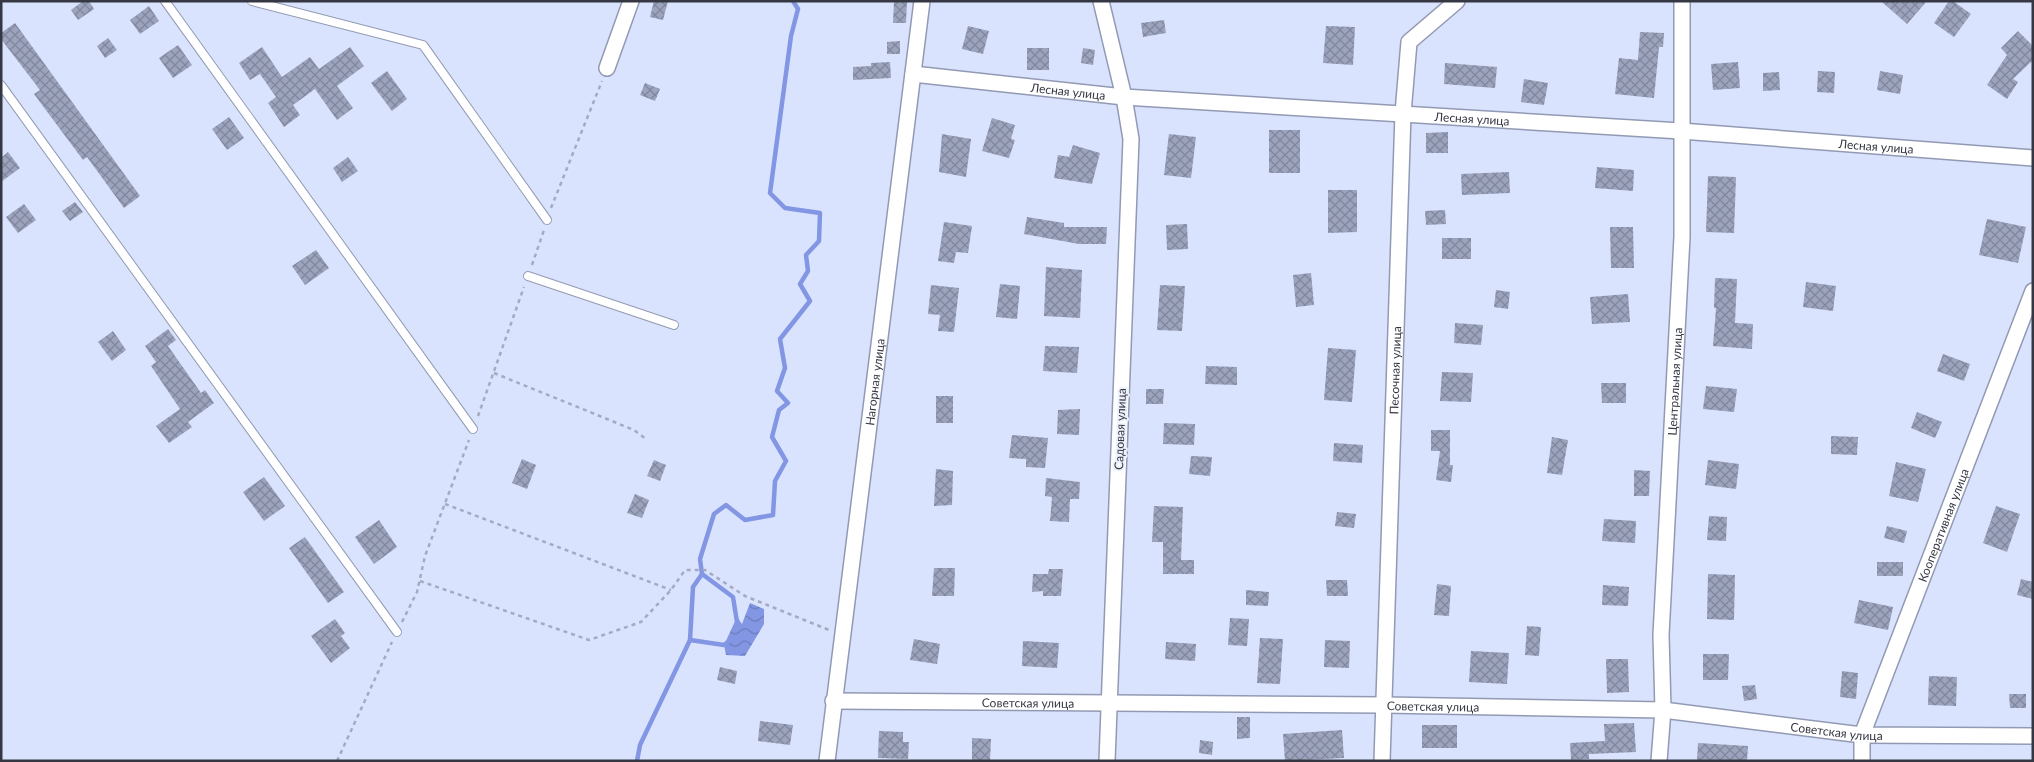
<svg xmlns="http://www.w3.org/2000/svg" width="2034" height="762" viewBox="0 0 2034 762" font-family="Lato,sans-serif">
  <style>
    .water { fill: url(#water-waves) }
    .lines { fill: none; stroke-linecap: round; stroke-linejoin: round }
    .stream { stroke: #8296e4; stroke-width: 4.5 }
    .building { fill: url(#building-cross-hatch) }
    .service-casing { stroke: #929ab3; stroke-width: 10 }
    .minor-casing { stroke: #929ab3; stroke-width: 18 }
    .path { stroke: #a4abc0; stroke-width: 2.5; stroke-dasharray: 4 4; stroke-linecap: butt }
    .service { stroke: #fff; stroke-width: 8 }
    .minor { stroke: #fff; stroke-width: 15 }
    .labels { text-anchor: middle; dominant-baseline: central; stroke-width: 4; stroke-linejoin: round; paint-order: stroke }
    .street-label { font-size: 12px; fill: #353843; stroke: #edf1fc }
  </style>
  <defs>
    <pattern id="water-waves" width="16" height="10" patternUnits="userSpaceOnUse" patternTransform="scale(1.25)"><rect width="16" height="10" fill="#8296e4"/><path d="M0 5q4-4 8 0t8 0" fill="none" stroke="#6b7bba"/></pattern>
    <pattern id="building-cross-hatch" width="8" height="8" patternUnits="userSpaceOnUse" patternTransform="scale(1.25)"><rect width="8" height="8" fill="#9ca3bd"/><path d="M0 0l8 8M0 8l8-8" fill="none" stroke="#80869b"/></pattern>
  </defs>
  <rect width="100%" height="100%" fill="#dae3fe"/>
  <polygon class="water" points="750,603 764,609 764,624 745,656 726,655 724,645 737,617 742,624"/>
  <g class="lines">
    <g class="stream">
      <polyline points="702,574 733,597 737,622"/>
      <polyline points="690,640 724,645 728,642"/>
      <polyline points="637,761 640,745 690,640 693,587 702,574 700,559 714,514 726,505 745,520 773,515 775,481 786,461 772,437 779,410 788,403 777,391 785,368 780,339 810,301 800,284 808,271 806,255 819,241 820,213 785,208 770,193 791,36 798,9 793,1"/>
    </g>
  </g>
  <g class="building">
    <polygon points="83,1 89,1 94,9 78,20 71,10"/>
    <polygon points="654,1 668,1 663,20 650,17"/>
    <polygon points="894,1 907,1 906,23 893,23"/>
    <polygon points="1881,1 1927,1 1907,24"/>
    <polygon points="1949,1 1953,1 1971,14 1954,37 1934,23"/>
    <polygon points="149,6 159,21 140,34 130,20"/>
    <polygon points="1164,20 1166,33 1143,37 1141,23"/>
    <polygon points="15,23 140,196 124,208 87,157 83,160 34,94 40,90 1,39 1,33"/>
    <polygon points="968,26 989,31 983,54 962,49"/>
    <polygon points="1326,26 1355,27 1353,65 1323,63"/>
    <polygon points="2018,31 2033,46 2033,60 2013,79 2018,82 2007,99 1987,85 2007,55 2001,48"/>
    <polygon points="1640,32 1664,33 1663,47 1659,47 1654,98 1615,94 1619,58 1638,60"/>
    <polygon points="108,38 117,50 105,58 97,46"/>
    <polygon points="900,41 900,54 887,54 887,42"/>
    <polygon points="178,45 192,65 173,78 159,58"/>
    <polygon points="262,47 282,77 310,57 319,69 350,47 364,66 337,86 353,108 337,120 315,89 293,105 300,115 284,127 268,103 276,97 260,74 250,80 239,63"/>
    <rect x="1027" y="48" width="22" height="22"/>
    <polygon points="1083,48 1095,50 1093,65 1081,63"/>
    <polygon points="890,62 891,78 853,80 853,67 871,66 871,63"/>
    <polygon points="1738,62 1740,88 1713,90 1711,64"/>
    <polygon points="1445,63 1497,67 1495,88 1444,84"/>
    <polygon points="387,71 407,99 392,111 371,83"/>
    <polygon points="1818,71 1835,72 1834,93 1817,92"/>
    <polygon points="1880,71 1903,75 1900,94 1877,90"/>
    <polygon points="1779,72 1780,90 1763,91 1763,73"/>
    <polygon points="1524,79 1548,83 1544,105 1521,102"/>
    <polygon points="645,83 660,89 655,101 640,95"/>
    <polygon points="229,117 244,138 227,150 212,129"/>
    <polygon points="992,118 1015,125 1011,139 1015,140 1009,158 982,151"/>
    <rect x="1269" y="130" width="31" height="43"/>
    <polygon points="1448,132 1448,153 1426,153 1426,133"/>
    <polygon points="942,134 971,139 966,177 939,172"/>
    <polygon points="1169,134 1196,137 1191,178 1164,175"/>
    <polygon points="1073,145 1100,153 1092,184 1054,178 1058,155 1069,157"/>
    <polygon points="8,152 20,168 1,182 1,158"/>
    <polygon points="348,157 358,171 342,182 333,168"/>
    <polygon points="1597,167 1634,170 1633,191 1595,188"/>
    <polygon points="1509,172 1510,193 1462,195 1461,174"/>
    <polygon points="1708,176 1736,177 1734,233 1706,232"/>
    <polygon points="1328,190 1357,190 1357,232 1328,233"/>
    <polygon points="75,202 83,212 70,221 62,211"/>
    <polygon points="24,204 36,220 18,233 6,217"/>
    <polygon points="1445,210 1446,224 1426,225 1425,211"/>
    <polygon points="1027,217 1064,223 1064,227 1107,227 1106,244 1079,244 1024,234"/>
    <polygon points="1987,219 2026,227 2018,263 1979,255"/>
    <polygon points="944,222 972,226 968,253 956,252 954,263 938,261"/>
    <polygon points="1187,224 1188,249 1167,250 1166,225"/>
    <polygon points="1610,227 1633,227 1634,268 1611,268"/>
    <rect x="1442" y="238" width="29" height="21"/>
    <polygon points="316,250 329,268 305,285 292,266"/>
    <polygon points="1046,267 1082,270 1080,318 1044,316"/>
    <polygon points="1311,273 1314,305 1296,307 1293,275"/>
    <polygon points="1715,278 1737,279 1735,323 1753,324 1752,349 1713,346 1716,308 1714,308"/>
    <polygon points="1806,282 1836,286 1833,311 1803,307"/>
    <polygon points="1000,284 1020,286 1017,319 996,317"/>
    <polygon points="931,285 959,288 954,332 938,331 940,315 928,314"/>
    <polygon points="1160,285 1185,286 1182,331 1157,330"/>
    <polygon points="1496,290 1510,292 1508,309 1494,307"/>
    <polygon points="1628,294 1630,322 1592,324 1590,297"/>
    <polygon points="1455,323 1483,325 1481,345 1454,343"/>
    <polygon points="168,329 176,340 168,346 201,393 205,390 214,403 188,422 192,427 169,443 156,426 180,409 151,366 156,362 145,346"/>
    <polygon points="113,331 126,350 112,361 98,342"/>
    <polygon points="1045,346 1079,347 1077,373 1043,371"/>
    <polygon points="1328,348 1356,350 1352,402 1324,400"/>
    <polygon points="1943,354 1970,364 1964,381 1937,371"/>
    <polygon points="1206,366 1237,367 1237,385 1205,384"/>
    <polygon points="1442,372 1473,373 1471,402 1440,401"/>
    <polygon points="1601,383 1626,383 1626,403 1602,403"/>
    <polygon points="1706,386 1737,389 1734,412 1703,409"/>
    <polygon points="1146,389 1164,389 1163,404 1146,404"/>
    <rect x="936" y="396" width="17" height="27"/>
    <polygon points="1080,409 1079,435 1057,434 1058,410"/>
    <polygon points="1917,412 1942,422 1935,438 1911,428"/>
    <polygon points="1164,423 1195,424 1194,445 1163,444"/>
    <polygon points="1431,430 1450,430 1450,465 1453,465 1451,482 1436,480 1440,451 1431,451"/>
    <polygon points="1012,435 1048,438 1045,468 1026,467 1026,459 1009,458"/>
    <polygon points="1831,436 1858,437 1857,455 1831,454"/>
    <polygon points="1552,437 1568,440 1562,475 1547,473"/>
    <polygon points="1334,443 1363,445 1362,463 1333,461"/>
    <polygon points="1191,456 1212,457 1210,476 1189,474"/>
    <polygon points="522,459 536,465 527,489 512,483"/>
    <polygon points="654,460 666,465 660,481 647,476"/>
    <polygon points="1708,460 1739,464 1736,489 1705,485"/>
    <polygon points="1896,462 1926,469 1918,502 1889,496"/>
    <polygon points="936,469 953,471 952,505 934,506"/>
    <polygon points="1634,470 1650,471 1649,496 1634,496"/>
    <polygon points="264,477 285,506 264,521 243,492"/>
    <polygon points="1046,478 1080,482 1079,499 1070,499 1069,522 1050,521 1052,497 1045,496"/>
    <polygon points="635,494 649,500 642,518 627,513"/>
    <polygon points="1154,506 1183,507 1181,560 1194,560 1194,574 1163,574 1163,542 1152,542"/>
    <polygon points="1996,506 2020,514 2007,552 1983,543"/>
    <polygon points="1337,512 1356,514 1354,528 1335,526"/>
    <polygon points="1709,516 1727,517 1726,541 1707,540"/>
    <polygon points="1604,519 1636,521 1635,543 1602,541"/>
    <polygon points="379,520 397,547 374,564 355,537"/>
    <polygon points="1887,526 1907,531 1904,543 1884,538"/>
    <polygon points="305,537 344,592 328,603 289,548"/>
    <rect x="1877" y="562" width="26" height="14"/>
    <polygon points="934,568 955,568 954,596 932,596"/>
    <polygon points="1049,569 1063,569 1061,596 1043,596 1043,591 1032,592 1033,574 1048,574"/>
    <polygon points="1708,574 1735,575 1734,620 1707,619"/>
    <polygon points="2021,579 2033,582 2033,599 2017,595"/>
    <polygon points="1326,580 1347,580 1348,596 1327,596"/>
    <polygon points="1437,584 1451,586 1449,616 1434,615"/>
    <polygon points="1603,585 1629,587 1628,606 1602,605"/>
    <polygon points="1246,590 1269,592 1268,606 1246,605"/>
    <polygon points="1859,600 1893,607 1888,630 1854,623"/>
    <polygon points="1230,618 1249,619 1247,646 1228,645"/>
    <polygon points="335,619 345,633 341,636 350,648 331,663 311,636"/>
    <polygon points="1527,626 1541,627 1539,656 1525,655"/>
    <polygon points="1260,638 1283,639 1280,684 1257,683"/>
    <polygon points="914,639 940,644 937,664 910,660"/>
    <polygon points="1325,640 1350,641 1349,668 1324,667"/>
    <polygon points="1023,641 1059,643 1057,668 1022,666"/>
    <polygon points="1166,642 1196,644 1195,661 1165,659"/>
    <polygon points="1471,651 1509,653 1507,684 1469,682"/>
    <polygon points="1703,654 1729,654 1728,680 1703,680"/>
    <polygon points="1606,659 1628,659 1629,692 1607,693"/>
    <polygon points="720,667 737,671 735,684 717,680"/>
    <polygon points="1842,671 1858,673 1856,699 1840,697"/>
    <polygon points="1929,676 1957,677 1956,706 1928,705"/>
    <polygon points="1755,685 1757,699 1744,701 1742,686"/>
    <polygon points="2009,694 2026,694 2026,708 2010,708"/>
    <polygon points="1237,717 1250,717 1250,738 1237,739"/>
    <polygon points="760,721 793,725 790,745 758,741"/>
    <polygon points="1634,723 1636,752 1589,754 1589,759 1571,760 1570,743 1605,741 1604,724"/>
    <rect x="1422" y="725" width="35" height="23"/>
    <polygon points="1342,730 1344,758 1285,761 1283,734"/>
    <polygon points="879,731 903,732 903,742 909,742 908,759 878,758"/>
    <polygon points="972,738 991,739 990,761 972,761"/>
    <polygon points="1200,740 1213,742 1212,755 1199,753"/>
    <polygon points="1698,743 1748,746 1747,761 1697,761"/>
  </g>
  <g class="lines">
    <defs>
      <g id="service">
        <polyline points="165,1 473,429"/>
        <polyline points="252,1 423,45 547,220"/>
        <polyline points="1,85 397,632"/>
        <polyline points="528,276 674,325"/>
      </g>
      <g id="minor">
        <polyline points="1101,1 1124,97 1131,139 1107,761"/>
        <polyline points="607,68 631,1"/>
        <path id="s1" d="M913,74L1124,97L1681,131L2033,158"/>
        <path id="s2" d="M833,701L1384,705L1663,710L1862,735L2033,736"/>
        <path id="s3" d="M827,761L922,1"/>
        <path id="s4" d="M1382,761L1403,113L1409,42L1457,1"/>
        <path id="s5" d="M1659,761L1663,710L1661,635L1682,237V1"/>
        <path id="s6" d="M1862,761V735L2033,291"/>
      </g>
    </defs>
    <use href="#service" class="service-casing"/>
    <use href="#minor" class="minor-casing"/>
    <g class="path">
      <polyline points="551,208 602,81"/>
      <polyline points="532,265 544,230"/>
      <polyline points="494,373 634,430 646,439"/>
      <polyline points="478,416 524,287"/>
      <polyline points="445,504 671,590"/>
      <polyline points="420,581 589,640 641,622 671,590 685,570 705,570 745,596 829,630"/>
      <polyline points="402,622 417,592 425,556 469,440"/>
      <polyline points="337,761 392,642"/>
    </g>
    <use href="#service" class="service"/>
    <use href="#minor" class="minor"/>
  </g>
  <g class="labels">
    <g class="street-label">
      <text stroke="none"><textPath href="#s1" startOffset="156">Лесная улица</textPath></text>
      <text stroke="none"><textPath href="#s1" startOffset="561">Лесная улица</textPath></text>
      <text stroke="none"><textPath href="#s1" startOffset="966">Лесная улица</textPath></text>
      <text stroke="none"><textPath href="#s4" startOffset="391">Песочная улица</textPath></text>
      <text stroke="none"><textPath href="#s3" startOffset="382">Нагорная улица</textPath></text>
      <text stroke="none"><textPath href="#s5" startOffset="380">Центральная улица</textPath></text>
      <text transform="translate(1120 429) rotate(-88)">Садовая улица</text>
      <text stroke="none"><textPath href="#s6" startOffset="251">Кооперативная улица</textPath></text>
      <text stroke="none"><textPath href="#s2" startOffset="195">Советская улица</textPath></text>
      <text stroke="none"><textPath href="#s2" startOffset="600">Советская улица</textPath></text>
      <text stroke="none"><textPath href="#s2" startOffset="1005">Советская улица</textPath></text>
    </g>
  </g>
  <rect width="2034" height="762" fill="none" stroke="#353843" stroke-width="5"/>
</svg>
